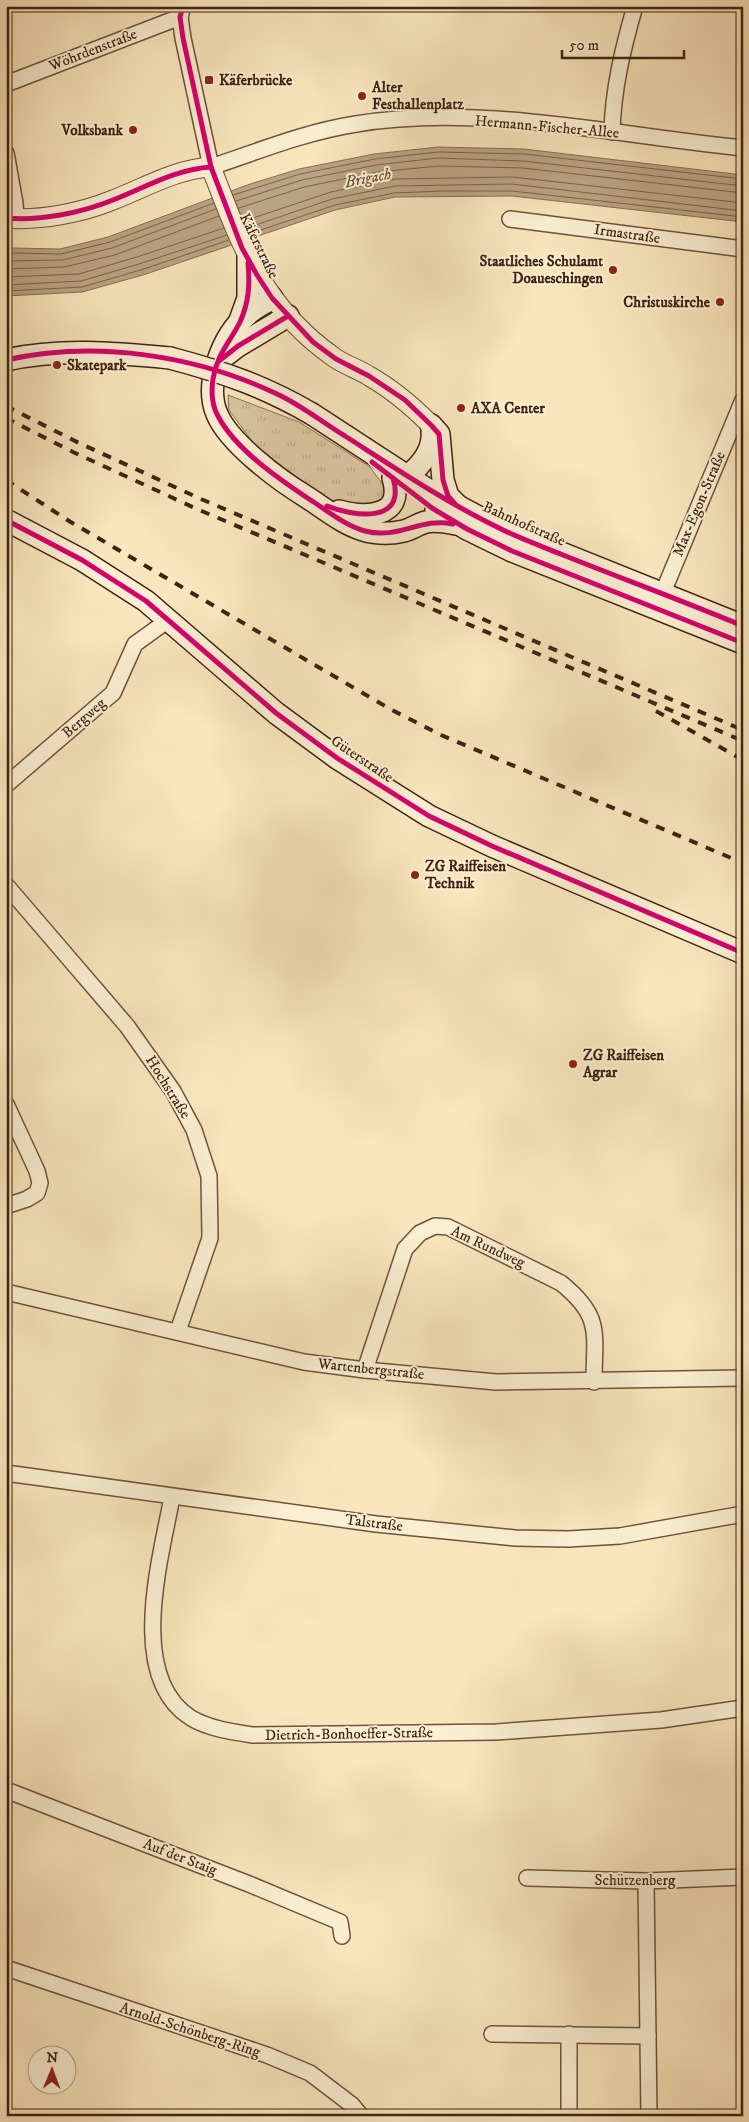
<svg xmlns="http://www.w3.org/2000/svg" width="749" height="2122" viewBox="0 0 749 2122" font-family="'IM FELL DW Pica',serif">
  <style>
    .grass { fill: url(#grass-tufts); stroke: #8d7458 }
    .water { fill: #baa382; stroke: #896f55 }
    .lines { fill: none; stroke-linecap: round; stroke-linejoin: round }
    .shore { stroke: #7d624a; stroke-width: 1 }
    .minor-casing { stroke: #6e533c; stroke-width: 18 }
    .tertiary-casing { stroke: #6e533c; stroke-width: 21 }
    .secondary-casing { stroke: #402212; stroke-width: 24 }
    .minor { stroke: #fbefd3; stroke-width: 15 }
    .tertiary { stroke: #fbefd3; stroke-width: 19 }
    .secondary { stroke: #fbefd3; stroke-width: 21 }
    .rail { stroke: #402212; stroke-width: 4; stroke-dasharray: 9 9; stroke-linecap: butt }
    .secondary-bridge-casing { stroke: #402212; stroke-width: 24; stroke-linecap: butt }
    .secondary-bridge { stroke: #fbefd3; stroke-width: 21 }
    .cycleway-casing { stroke: #fbefd3; stroke-width: 8 }
    .cycleway { stroke: #d6006c; stroke-width: 5 }
    .poi-dot { fill: #8f2418; stroke: #fbefd3; stroke-width: 2 }
    .labels { text-anchor: middle; dominant-baseline: central; stroke-width: 4; stroke-linejoin: round; paint-order: stroke }
    .street-label { font-size: 15px; fill: #402212; stroke: #fbefd3 }
    .poi-label { font-size: 15px; font-weight: bold; fill: #402212; stroke: #fbefd3; text-anchor: start }
    .water-label { font-size: 16px; font-style: italic; fill: #6b4f39; stroke: #fbefd3 }
  </style>
  <defs>
    <pattern id="grass-tufts" width="24" height="20" patternUnits="userSpaceOnUse" patternTransform="scale(1.25)"><rect width="24" height="20" fill="#dac59f"/><path d="M3 7l-1-3M5 7V3M7 7l1-3M15 17l-1-3M17 17v-4M19 17l1-3" fill="none" stroke="#bca988"/></pattern>
  </defs>
  <rect width="100%" height="100%" fill="#f9e6bc"/>
  <filter id="stains"><feTurbulence type="fractalNoise" baseFrequency=".004" numOctaves="4"/><feColorMatrix values="0 0 0 0 .2 0 0 0 0 .09 0 0 0 0 .02 0 0 0 .5 -.17"/></filter>
  <radialGradient id="worn" r=".72"><stop offset=".6" stop-color="#630" stop-opacity="0"/><stop offset="1" stop-color="#630" stop-opacity=".3"/></radialGradient>
  <polygon class="grass" points="228,395 299,422 370,467 383,485 385,497 379,507 362,510 330,502 291,478 254,444 229,410"/>
  <polygon class="water" points="438,147 524,149 743,175 743,222 512,196 395,197 335,210 143,275 82,292 6,296 6,250 13,248 60,249 108,237 250,184 299,169 374,154"/>
  <g class="lines">
    <g class="shore">
      <polyline points="233,195 300,174 375,159 438,152 524,154 743,179"/>
      <polyline points="236,201 302,180 376,165 438,158 523,161 743,186"/>
      <polyline points="239,208 304,187 377,172 439,166 523,168 743,193"/>
      <polyline points="244,221 331,192 395,179 513,177 743,203"/>
      <polyline points="247,228 332,199 395,186 512,184 743,211"/>
      <polyline points="249,234 335,205 394,193 442,191 512,191 743,217"/>
      <polyline points="6,255 14,253 61,254 110,242 214,203"/>
      <polyline points="6,261 63,260 112,248 216,209"/>
      <polyline points="6,269 64,267 115,255 219,216"/>
      <polyline points="6,277 79,274 137,257 224,228"/>
      <polyline points="6,285 81,281 139,264 227,235"/>
      <polyline points="6,291 82,287 141,270 229,240"/>
    </g>
    <defs>
      <g id="minor">
        <path d="M183,6L180,17L183,38L211,167C259,151 305,132 356,124C480,103 618,136 743,148"/>
        <polyline points="6,84 180,17"/>
        <path d="M612,132C613,89 623,48 635,6"/>
        <polyline points="6,153 15,203 16,219"/>
        <polyline points="510,219 743,249"/>
        <polyline points="659,602 743,400"/>
        <polyline points="6,785 113,693 135,644 167,621"/>
        <polyline points="6,885 127,1026 173,1091 194,1130 209,1176 210,1238 178,1331"/>
        <polyline points="6,1104 37,1171 40,1183 37,1193 27,1199 6,1206"/>
        <polyline points="6,1292 304,1362 365,1370 496,1382 743,1378"/>
        <path d="M365,1370L405,1249L420,1233L435,1226L448,1227L561,1283C603,1317 594,1333 594,1382"/>
        <polyline points="6,1473 376,1524 515,1538 568,1539 620,1536 743,1514"/>
        <path d="M172,1497C161,1558 126,1677 191,1718C210,1729 233,1732 253,1735L496,1732L661,1720L743,1708"/>
        <polyline points="6,1790 249,1884 340,1922 342,1936"/>
        <polyline points="527,1878 646,1881 743,1877"/>
        <polyline points="646,1881 649,2116"/>
        <polyline points="6,1968 267,2055 310,2073 352,2105 361,2116"/>
        <polyline points="492,2034 648,2036"/>
        <polyline points="569,2116 569,2034"/>
      </g>
      <path id="tertiary" d="M6,218C40,221 81,213 113,200C144,188 176,169 211,167C241,245 263,308 335,358C345,365 358,369 369,376C392,389 412,406 431,425"/>
      <g id="secondary">
        <path d="M272,298C264,304 254,308 247,315C222,336 204,384 217,414C229,443 279,480 305,496C324,508 341,523 363,530C376,534 391,534 404,531C412,529 418,524 426,522C436,520 446,522 456,524"/>
        <polyline points="239,323 248,298 248,258"/>
        <polyline points="221,359 238,346 288,316"/>
        <path d="M6,360C61,348 115,353 170,358"/>
        <polyline points="312,414 430,491 499,528 743,626"/>
        <polyline points="431,425 439,434 443,480 448,496 458,506"/>
        <path d="M408,476C422,464 434,450 432,430"/>
        <polyline points="436,510 467,529 512,551 743,643"/>
        <path d="M339,511C365,518 405,518 393,478"/>
        <polyline points="6,520 82,560 146,601 276,713 337,758 429,816 492,846 743,953"/>
      </g>
    </defs>
    <use href="#minor" class="minor-casing"/>
    <use href="#tertiary" class="tertiary-casing"/>
    <use href="#secondary" class="secondary-casing"/>
    <use href="#minor" class="minor"/>
    <use href="#tertiary" class="tertiary"/>
    <use href="#secondary" class="secondary"/>
    <g class="rail">
      <polyline points="6,406 79,443 201,499 743,730"/>
      <polyline points="6,418 73,452 197,509 743,741"/>
      <polyline points="6,480 69,521 390,709 441,735 743,863"/>
      <polyline points="656,711 743,760"/>
    </g>
    <defs>
      <path id="secondary-bridge" d="M170,358C223,372 264,386 312,414"/>
    </defs>
    <use href="#secondary-bridge" class="secondary-bridge-casing"/>
    <use href="#secondary-bridge" class="secondary-bridge"/>
    <defs>
      <g id="cycleway">
        <polyline points="183,6 180,17 183,38 211,167 242,248 257,275 272,298 313,342 336,359 369,376 405,400 431,425 439,434 443,480 448,496 455,504"/>
        <path d="M6,218C40,221 81,213 113,200C144,188 176,169 211,167"/>
        <path d="M248,263C250,284 249,302 240,322C230,342 217,354 213,379C211,391 212,406 218,416C235,449 279,479 309,499C328,511 344,525 365,531C399,540 420,517 453,524"/>
        <path d="M6,360C96,340 195,355 277,394C301,405 322,422 345,436C395,468 444,501 497,527C518,538 541,546 563,555C623,579 683,601 743,626"/>
        <polyline points="219,361 238,346 288,316"/>
        <polyline points="372,462 432,508 467,529 512,551 743,643"/>
        <path d="M327,506C352,516 407,525 393,478"/>
        <polyline points="6,520 82,560 146,601 276,713 337,758 429,816 492,846 743,953"/>
      </g>
    </defs>
    <use href="#cycleway" class="cycleway-casing"/>
    <use href="#cycleway" class="cycleway"/>
  </g>
  <g class="poi-dot">
    <rect x="204" y="75" width="10" height="10" rx="2.5"/>
    <circle cx="362" cy="96" r="5"/>
    <circle cx="133" cy="130" r="5"/>
    <circle cx="613" cy="270" r="5"/>
    <circle cx="720" cy="302" r="5"/>
    <circle cx="57" cy="365" r="5"/>
    <circle cx="461" cy="408" r="5"/>
    <circle cx="415" cy="875" r="5"/>
    <circle cx="573" cy="1064" r="5"/>
  </g>
  <g class="labels">
    <g class="street-label">
      <text transform="translate(93 50) rotate(-21)">Wöhrdenstraße</text>
      <text transform="translate(547 127) rotate(5)">Hermann-Fischer-Allee</text>
      <text transform="translate(627 234) rotate(8)">Irmastraße</text>
      <text transform="translate(259 246) rotate(64)">Käferstraße</text>
      <text transform="translate(699 504) rotate(-67)">Max-Egon-Straße</text>
      <text transform="translate(524 524) rotate(24)">Bahnhofstraße</text>
      <text transform="translate(84 718) rotate(-41)">Bergweg</text>
      <text transform="translate(362 759) rotate(34)">Güterstraße</text>
      <text transform="translate(168 1087) rotate(58)">Hochstraße</text>
      <text transform="translate(488 1247) rotate(25)">Am Rundweg</text>
      <text transform="translate(371 1369) rotate(6)">Wartenbergstraße</text>
      <text transform="translate(374 1523) rotate(7)">Talstraße</text>
      <text transform="translate(349 1734) rotate(-1)">Dietrich-Bonhoeffer-Straße</text>
      <text transform="translate(180 1857) rotate(21)">Auf der Staig</text>
      <text x="635" y="1880">Schützenberg</text>
      <text transform="translate(190 2030) rotate(18)">Arnold-Schönberg-Ring</text>
    </g>
    <g class="poi-label">
      <text x="219" y="80">Käferbrücke</text>
      <text x="372" y="87">Alter<tspan x="372" dy="17">Festhallenplatz</tspan></text>
      <text x="123" y="130" text-anchor="end">Volksbank</text>
      <text x="603" y="261" text-anchor="end">Staatliches Schulamt<tspan x="603" dy="17">Doaueschingen</tspan></text>
      <text x="710" y="302" text-anchor="end">Christuskirche</text>
      <text x="67" y="365">Skatepark</text>
      <text x="471" y="408">AXA Center</text>
      <text x="425" y="866">ZG Raiffeisen<tspan x="425" dy="17">Technik</tspan></text>
      <text x="583" y="1055">ZG Raiffeisen<tspan x="583" dy="17">Agrar</tspan></text>
    </g>
    <g class="water-label">
      <text transform="translate(368 178) rotate(-11)">Brigach</text>
    </g>
  </g>
  <rect width="749" height="2122" fill="none" stroke="#f9e6bc" stroke-width="25"/>
  <rect x="8" y="8" width="734" height="2107" fill="none" stroke="#402212" stroke-width="2.5"/>
  <rect x="12" y="12" width="724" height="2097" fill="none" stroke="#402212"/>
  <g transform="translate(52 2070) rotate(1)"><circle r="24" fill="#fbefd3" stroke="#b09d86"/>
  <path d="M0-4L9 19L0 12L-9 19Z" fill="#8f2418"/>
  <text y="-8" font-size="14" font-weight="bold" text-anchor="middle" fill="#402212">N</text>
  </g>
  <path d="M562 50v8h122v-8" fill="none" stroke="#402212" stroke-width="2.5"/>
  <text x="569" y="50" font-size="15" fill="#402212" stroke="#fbefd3" stroke-width="4" paint-order="stroke">50 m</text>
  <rect width="100%" height="100%" filter="url(#stains)"/>
  <rect width="100%" height="100%" fill="url(#worn)"/>
</svg>
